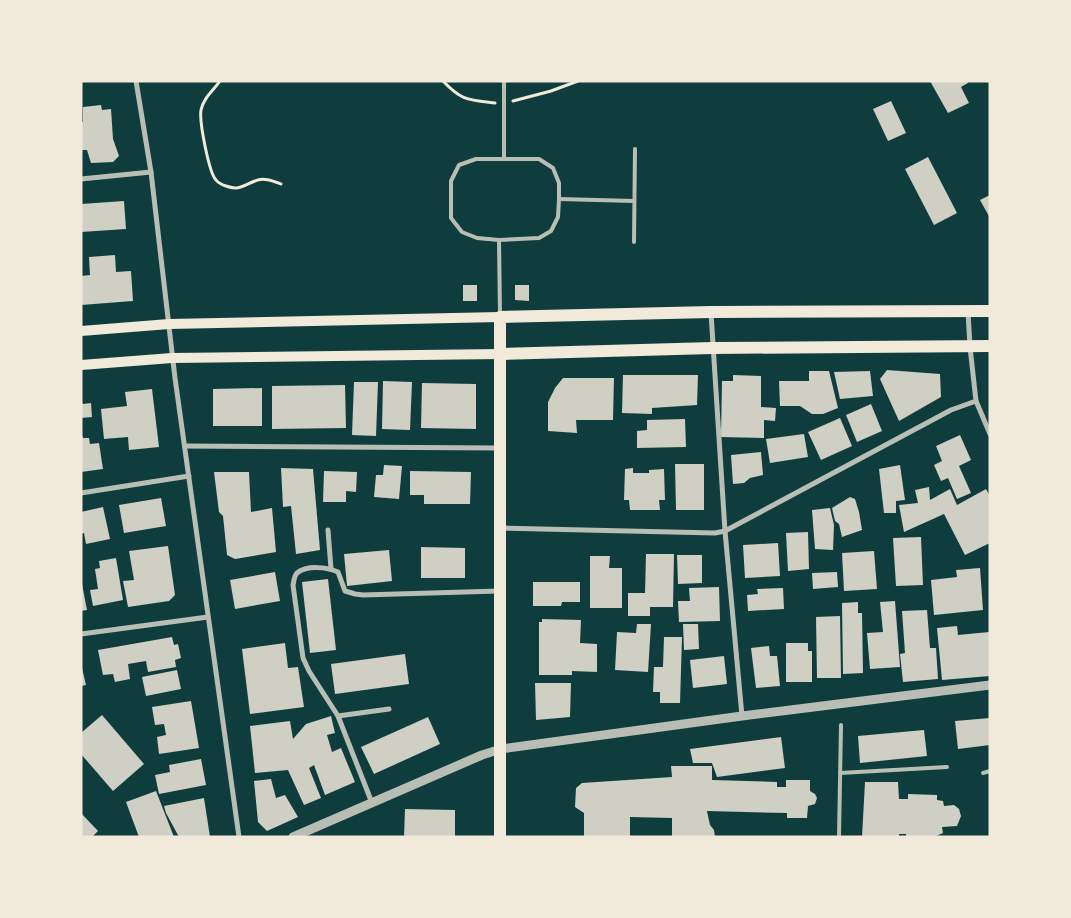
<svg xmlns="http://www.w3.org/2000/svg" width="1071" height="918" viewBox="0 0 1071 918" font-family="Poppins,sans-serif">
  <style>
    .building { fill: #cfcfc3 }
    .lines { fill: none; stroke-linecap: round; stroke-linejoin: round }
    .path { stroke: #f1e9da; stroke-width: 3 }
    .service { stroke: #b8beb3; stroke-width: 4 }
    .minor { stroke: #b8beb3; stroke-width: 5 }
    .tertiary { stroke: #b8beb3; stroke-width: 9 }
    .secondary { stroke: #f1e9da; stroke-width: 10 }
    .primary { stroke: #f1e9da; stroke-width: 12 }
  </style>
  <rect width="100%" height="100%" fill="#0f3d3e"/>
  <g class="building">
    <polygon points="930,81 967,81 968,83 961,87 969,103 948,113"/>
    <polygon points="891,101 906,133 888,141 873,109"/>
    <polygon points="101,105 102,110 111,109 113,139 119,156 113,162 91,163 87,150 81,150 81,122 83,122 83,107"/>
    <polygon points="928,157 957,213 934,225 905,169"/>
    <polygon points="990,195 990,218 980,200"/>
    <polygon points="124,201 126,229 81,232 81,204"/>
    <polygon points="115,255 116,272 131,271 133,301 81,305 81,276 90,275 89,257"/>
    <rect x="463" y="285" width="14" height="16"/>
    <polygon points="515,285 529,285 529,301 515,300"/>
    <polygon points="887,370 940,374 941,397 899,421 880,379"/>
    <polygon points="809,371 829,371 838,408 823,414 812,414 800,406 780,406 779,381 809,381"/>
    <polygon points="870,371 873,396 840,399 834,372"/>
    <polygon points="623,375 698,375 697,405 652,408 652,414 622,413"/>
    <polygon points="733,375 761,376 761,407 776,408 775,421 764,420 764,438 721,437 722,381 733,381"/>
    <polygon points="563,378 614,378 613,420 576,420 577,433 548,431 548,402 555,388"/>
    <polygon points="383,381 412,382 410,430 382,429"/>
    <polygon points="354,382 378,382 376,436 352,435"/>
    <polygon points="422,383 476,384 476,429 421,428"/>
    <polygon points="345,385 346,428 272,429 272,386"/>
    <polygon points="262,388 262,426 213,426 213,389"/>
    <polygon points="152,389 159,447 129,450 128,437 104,439 101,409 127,406 125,392"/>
    <polygon points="81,400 83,404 91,403 92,417 81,418"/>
    <polygon points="871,404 882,431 857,442 846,415"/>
    <polygon points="840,418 852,446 821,460 808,432"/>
    <polygon points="685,419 686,447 637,448 637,431 647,430 647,420"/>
    <polygon points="81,433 83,438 89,438 90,444 99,443 103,469 81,472"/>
    <polygon points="804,434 808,457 770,463 766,439"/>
    <polygon points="960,435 971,460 959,466 971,493 957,499 948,478 941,481 934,465 942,461 936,446"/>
    <polygon points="761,452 763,475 750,478 744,483 733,484 731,455"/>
    <polygon points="675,464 704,464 704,510 676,510"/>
    <polygon points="384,465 402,466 399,499 374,497 376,475 383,475"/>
    <polygon points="900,465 905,500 896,501 896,513 884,513 879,469"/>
    <polygon points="281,468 313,469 320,550 296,554 291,506 283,507"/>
    <polygon points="633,468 633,473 649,473 649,470 664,469 665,500 659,500 660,510 630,510 629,500 624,500 625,469"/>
    <polygon points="324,471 357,472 356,492 346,491 346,502 323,502"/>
    <polygon points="410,471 471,472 470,504 424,504 424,495 410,495"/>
    <polygon points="214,472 249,472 251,512 272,508 276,552 235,559 227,555 223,516 219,512"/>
    <polygon points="929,487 930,500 950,489 957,505 986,489 990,496 990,543 965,555 944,514 904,532 899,505 918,503 915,490"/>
    <polygon points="850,497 855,499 859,512 862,530 842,537 839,524 835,521 832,508"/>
    <polygon points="161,498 166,526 124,533 119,505"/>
    <polygon points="103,507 110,539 86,544 84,533 81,534 81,512"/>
    <polygon points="830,508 834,525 833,550 815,549 812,510"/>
    <polygon points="808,532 809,569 788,571 786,533"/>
    <polygon points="921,537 923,585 896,586 893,538"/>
    <polygon points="778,543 780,576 745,578 743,545"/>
    <polygon points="168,546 175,595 169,601 128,607 123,581 134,580 129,551"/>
    <polygon points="421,547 465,548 465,578 421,578"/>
    <polygon points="389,550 392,581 347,586 344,554"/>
    <polygon points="874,551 877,589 844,591 842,553"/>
    <polygon points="646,554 674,554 673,607 650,607 650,616 628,616 628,593 645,593"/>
    <polygon points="677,555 702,555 702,583 678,584"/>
    <polygon points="590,556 610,556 609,568 622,568 622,608 590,608"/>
    <polygon points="116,558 123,600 93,606 90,590 98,589 95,569 100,568 99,561"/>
    <polygon points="980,568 983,610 934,615 931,580 957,577 956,570"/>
    <polygon points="275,572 280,601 235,609 230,580"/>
    <polygon points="837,572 838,587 813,589 812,573"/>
    <polygon points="81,579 87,610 81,611"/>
    <polygon points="328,579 336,650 310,653 302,582"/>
    <polygon points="533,582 580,582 580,602 562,602 561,606 533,606"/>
    <polygon points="719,587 720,621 679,622 678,601 690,601 689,588"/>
    <polygon points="783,588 784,609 748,611 747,595 758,594 757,589"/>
    <polygon points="895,601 900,667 870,669 867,633 883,632 880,602"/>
    <polygon points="858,602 858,613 862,613 863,673 843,674 842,603"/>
    <polygon points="927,610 930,648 936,648 938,679 903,682 900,654 905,653 902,611"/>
    <polygon points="840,616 841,678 817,678 816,617"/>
    <polygon points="542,619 581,620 580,643 597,644 597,672 572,671 572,675 539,675 539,622 542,622"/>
    <polygon points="637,624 651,624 648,672 615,670 617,632 636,633"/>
    <polygon points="683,624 698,624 699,649 684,650"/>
    <polygon points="957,626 958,635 989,632 990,676 942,680 937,628"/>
    <polygon points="172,637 174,645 178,644 181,658 175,660 176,667 148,672 146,661 128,664 130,679 115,682 113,674 103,675 98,650"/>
    <polygon points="664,637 682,637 680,703 660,703 660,692 653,692 654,667 663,667"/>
    <polygon points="285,643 288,668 298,667 304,707 250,714 242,649"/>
    <polygon points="786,643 808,643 808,651 812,651 812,682 786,682"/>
    <polygon points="769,646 770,656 777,656 780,686 756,688 751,648"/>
    <polygon points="405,654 409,684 335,694 331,664"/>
    <polygon points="724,656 727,684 693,688 690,660"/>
    <polygon points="81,664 86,685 81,686"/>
    <polygon points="177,670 181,689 146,696 142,677"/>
    <polygon points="535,683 571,683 570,717 536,720"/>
    <polygon points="191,701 199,748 159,754 157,737 166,735 164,724 155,725 152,707"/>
    <polygon points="102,715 144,764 113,791 81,754 81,733"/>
    <polygon points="331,716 335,733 327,735 332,752 341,748 355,782 325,795 314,765 309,768 321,798 304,805 288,770 255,773 250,726 290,721 293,739 306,724"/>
    <polygon points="428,717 440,744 374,774 361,747"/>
    <polygon points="990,718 990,745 958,749 955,721"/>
    <polygon points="924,730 927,756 860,763 858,736"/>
    <polygon points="781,737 785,768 717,777 712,763 693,763 690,749"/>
    <polygon points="201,759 206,785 159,794 155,775 170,772 169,765"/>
    <polygon points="671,766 712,766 712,780 777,782 777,787 786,787 786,780 810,780 810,791 815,794 817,798 815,804 808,806 807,818 787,818 787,813 707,811 710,825 714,830 715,837 672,837 672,818 630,817 630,837 584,837 584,813 575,807 576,788 582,783 672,777"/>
    <polygon points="271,779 276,798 285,795 298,817 267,831 258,822 254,781"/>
    <polygon points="865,782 898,782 899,799 908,799 908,794 937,795 937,800 943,801 944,806 954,805 959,809 961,816 957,826 942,827 943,833 934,837 906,837 906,834 899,834 899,837 862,837"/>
    <polygon points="156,791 174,837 139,837 126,802"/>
    <polygon points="204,798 210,837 179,837 166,813 164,806"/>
    <polygon points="405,809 455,810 455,837 404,837"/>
    <polygon points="81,813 98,831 92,837 81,837"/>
  </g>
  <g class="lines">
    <g class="path">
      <path d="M220,81C213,91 204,97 201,110C199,121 209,173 216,180C218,183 223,185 226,186C239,191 244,185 255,181C263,177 273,181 281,184"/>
      <path d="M443,81C462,101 468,100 495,103"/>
      <polyline points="513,101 551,91 578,81"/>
    </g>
    <g class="service">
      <polyline points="504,158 504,81"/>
      <polygon points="476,159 539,159 553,168 559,183 559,199 558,217 551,231 539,238 499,240 477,238 462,232 451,218 451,181 459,165"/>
      <polyline points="559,199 634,201"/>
      <polyline points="499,240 500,315"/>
      <polyline points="634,242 635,149"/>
      <polyline points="840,773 947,767"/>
      <polyline points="983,773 990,771"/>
      <polyline points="839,837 841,725"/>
    </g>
    <g class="minor">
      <polyline points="136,81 151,172 175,378 239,837"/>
      <polyline points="81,179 151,172"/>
      <polyline points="968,312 970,347 976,401 990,434"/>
      <polyline points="711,313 725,531 742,716"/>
      <polyline points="185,446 498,448"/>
      <polyline points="81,493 189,476"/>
      <polyline points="501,528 715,533 725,531 951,410 976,401"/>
      <polyline points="328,530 331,569"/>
      <polyline points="81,634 208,617"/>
      <polyline points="338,716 389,709"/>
      <path d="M372,803L338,716L309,671L303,658L293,585C294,581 294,576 297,573C307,565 327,567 338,572L345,591L355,594L363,595L499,591"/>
    </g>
    <polyline class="tertiary" points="293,837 482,755 501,749 742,716 990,685"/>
    <g class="secondary">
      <polyline points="81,331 169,324 500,317"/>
      <polyline points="81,365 172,358 501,354"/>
    </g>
    <g class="primary">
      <polyline points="501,354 712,348 990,346"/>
      <polyline points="500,837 500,317 711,312 990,311"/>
    </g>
  </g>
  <rect width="1071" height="918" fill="none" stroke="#f1e9da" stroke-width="165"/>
</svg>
